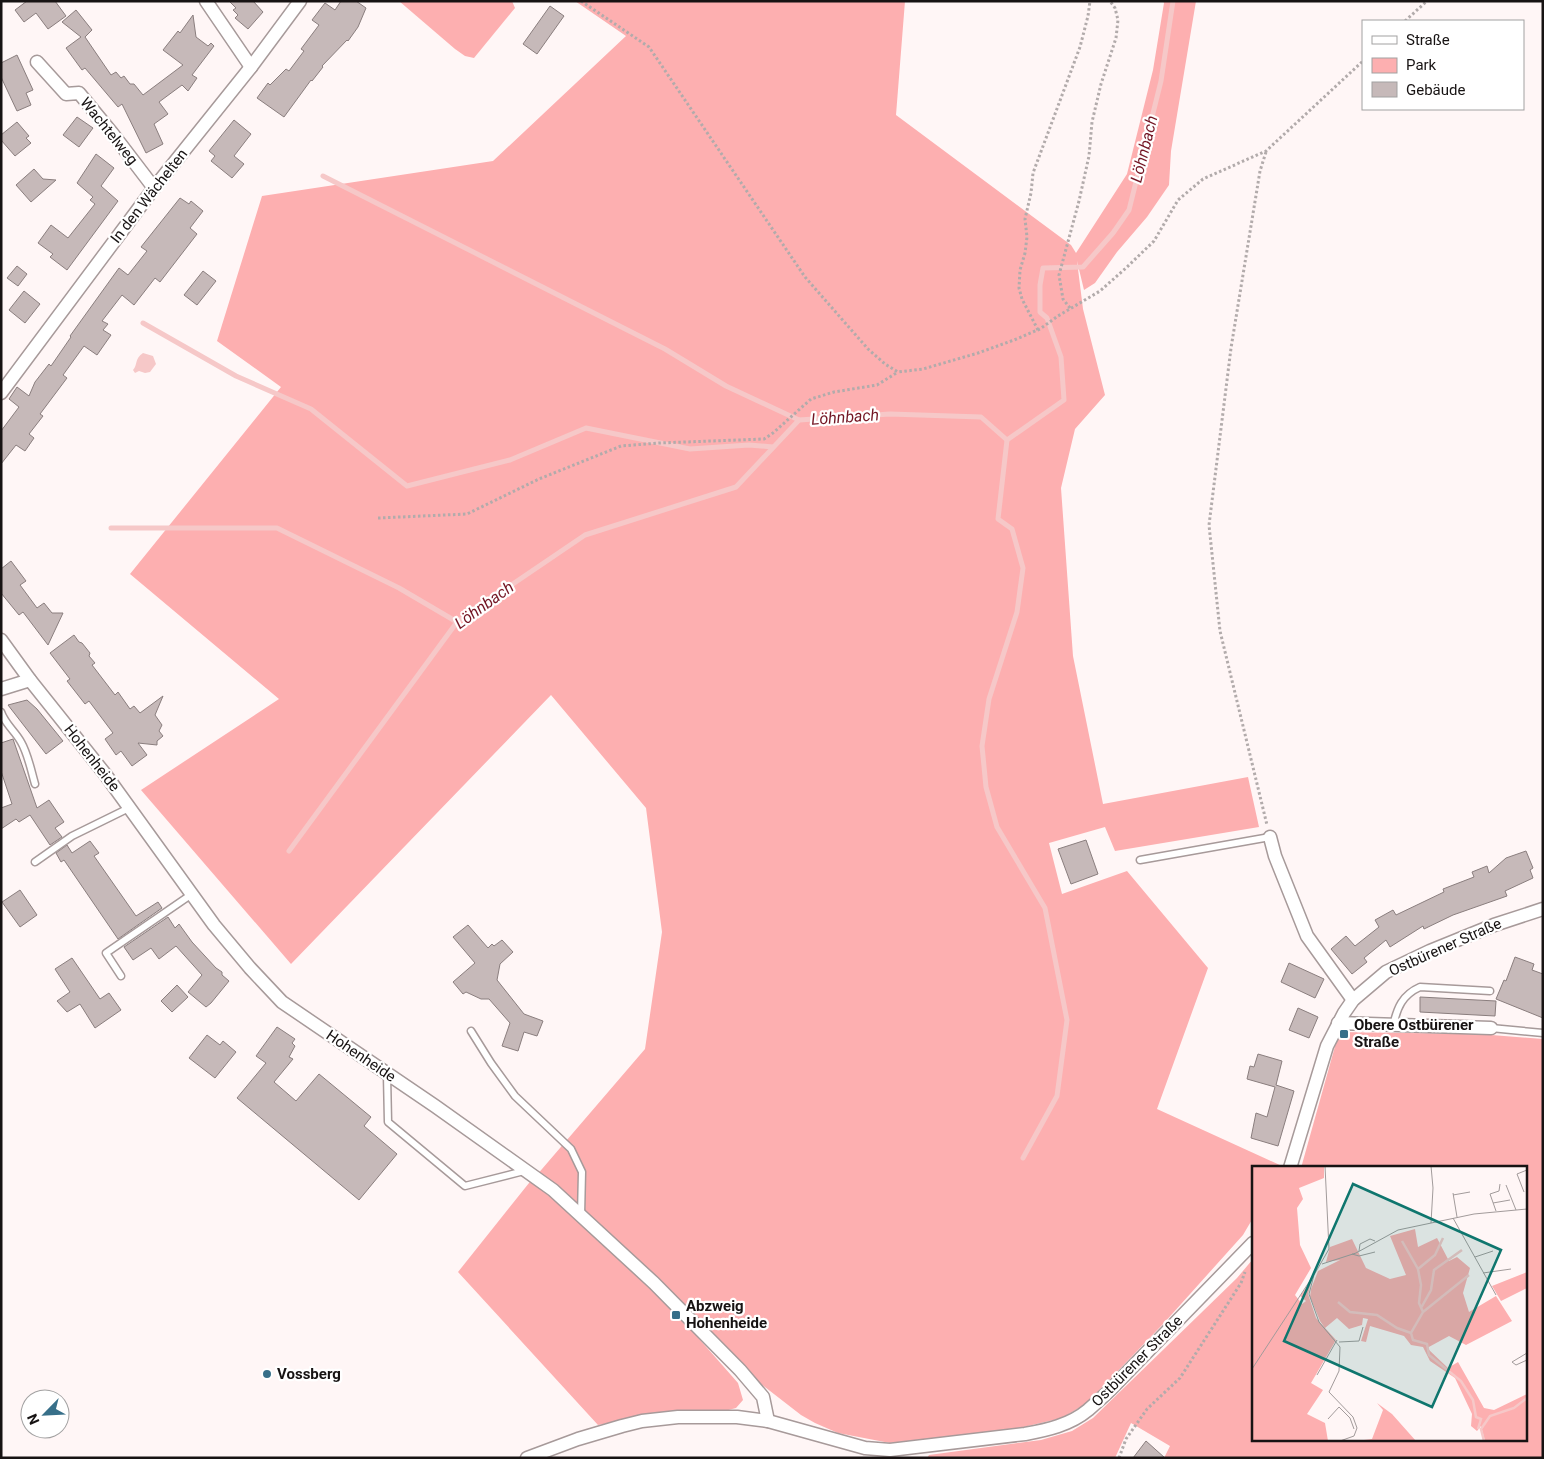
<svg xmlns="http://www.w3.org/2000/svg" width="1544" height="1459" viewBox="0 0 1544 1459" font-family="Roboto,sans-serif">
  <style>
    .green { fill: #fdafb0 }
    .water { fill: #f6c8c8 }
    .lines { fill: none; stroke-linecap: round; stroke-linejoin: round }
    .stream { stroke: #f6c8c8; stroke-width: 5 }
    .building { fill: #c6b9b9; stroke: #8a7e7e }
    .lane-casing { stroke: #a79a9a; stroke-width: 9 }
    .street-casing { stroke: #a79a9a; stroke-width: 15 }
    .path { stroke: #b2abab; stroke-width: 3; stroke-dasharray: 2.5 2.5; stroke-linecap: butt }
    .lane { stroke: #fff; stroke-width: 6 }
    .street { stroke: #fff; stroke-width: 12 }
    .poi-dot { fill: #376f89; stroke: #fff; stroke-width: 2 }
    .labels { text-anchor: middle; dominant-baseline: central; stroke-width: 4.5; stroke-linejoin: round; paint-order: stroke }
    .street-label { font-size: 15px; fill: #171313; stroke: #fff }
    .poi-label { font-size: 15px; font-weight: bold; fill: #171313; stroke: #fff; text-anchor: start }
    .water-label { font-size: 16px; font-style: italic; fill: #731523; stroke: #fff }
    .inset-river { fill: none; stroke: #f6c8c8; stroke-width: 2.5 }
    .inset-road { fill: none; stroke: #a29b9b; stroke-width: 1 }
    .view { fill: #0f766e; fill-opacity: 0.15; stroke: #0f766e; stroke-width: 2.5 }
    .inset-edge { fill: none; stroke: #171313; stroke-width: 2.5 }
  </style>
  <rect width="100%" height="100%" fill="#fff6f6"/>
  <g class="green">
    <polygon points="399,1 512,1 515,8 474,58 465,56 455,49"/>
    <polygon points="575,1 905,1 896,115 1071,245 1076,253 1127,174 1153,70 1164,3 1163,1 1196,1 1171,151 1169,185 1147,217 1117,252 1095,283 1084,290 1077,261 1083,309 1105,395 1075,429 1061,488 1073,656 1103,804 1248,777 1259,827 1115,851 1105,827 1049,843 1062,894 1127,871 1208,968 1157,1109 1282,1166 1281,1168 1253,1168 1253,1218 1243,1235 1164,1323 1087,1403 1062,1418 1015,1429 890,1443 838,1433 815,1423 801,1415 743,1370 536,1176 645,1049 662,932 646,808 551,695 291,964 141,790 279,699 130,574 281,387 217,341 262,196 493,161 626,36"/>
    <polygon points="1339,1032 1479,1034 1543,1039 1543,1458 1164,1458 1170,1446 1131,1423 1115,1458 927,1458 929,1455 1041,1440 1072,1431 1093,1418 1237,1278 1253,1259 1253,1440 1525,1440 1525,1168 1301,1168"/>
    <polygon points="533,1178 650,1283 738,1383 743,1400 736,1408 721,1412 667,1412 598,1425 458,1272"/>
  </g>
  <path class="water" d="M143,353L153,356L156,364L150,372L145,373L139,371L135,373L133,370C138,365 134,359 143,353Z"/>
  <g class="lines">
    <g class="stream">
      <polyline points="323,176 665,349 726,386 799,420"/>
      <polyline points="143,323 236,376 311,409 407,486 510,460 586,428 690,449 749,445 773,447"/>
      <polyline points="1007,440 998,519 1012,529 1023,568 1017,612 989,699 982,746 986,787 997,827 1045,908 1067,1020 1057,1096 1023,1158"/>
      <polyline points="111,528 277,528 399,588 457,622"/>
      <polyline points="289,851 457,622 585,535 736,487 799,420 890,414 981,417 1007,440 1064,400 1061,357 1047,318 1040,312 1040,285 1043,268 1083,267 1113,233 1129,210 1161,81 1173,1"/>
    </g>
  </g>
  <g class="building">
    <polygon points="27,1 55,1 66,16 48,29 36,13 24,22 15,10"/>
    <polygon points="229,1 253,1 263,12 248,29 235,18 238,15 233,10 236,8"/>
    <polygon points="341,1 356,1 366,8 358,27 348,41 347,40 322,66 323,67 312,81 311,80 284,117 257,98 268,83 270,85 286,69 289,71 304,51 301,49 319,25 312,20 325,3 335,10"/>
    <polygon points="550,6 564,16 537,54 523,44"/>
    <polygon points="76,10 92,30 85,37 111,75 116,72 121,78 124,76 130,84 134,84 143,95 183,65 163,50 178,31 180,33 193,15 196,37 208,46 211,43 214,46 192,75 197,78 188,91 182,85 159,102 168,114 154,124 163,144 146,153 122,104 118,107 85,68 82,70 66,48 81,37 62,22"/>
    <polygon points="17,55 33,90 26,93 31,105 17,111 1,77 1,63"/>
    <polygon points="77,117 93,128 79,147 63,135"/>
    <polygon points="234,120 251,134 234,156 244,164 232,178 211,161 215,156 209,151"/>
    <polygon points="17,122 29,136 26,138 31,143 15,156 1,140 1,135"/>
    <polygon points="96,154 114,168 101,186 118,201 67,270 50,257 53,254 38,243 51,225 68,238 95,204 90,200 93,197 77,183"/>
    <polygon points="34,169 43,179 56,180 31,202 16,185"/>
    <polygon points="180,198 189,204 191,201 203,211 190,228 197,234 160,282 155,278 134,305 122,295 102,321 108,324 103,330 111,335 97,355 84,346 63,375 67,378 40,414 43,416 29,434 34,438 25,451 16,445 1,464 1,431 19,407 9,399 17,387 29,396 35,382 49,364 51,366 71,337 70,336 119,268 128,275 147,251 141,247"/>
    <polygon points="17,266 27,274 18,286 7,278"/>
    <polygon points="203,271 216,281 197,305 184,295"/>
    <polygon points="24,291 40,304 25,323 9,310"/>
    <polygon points="11,561 26,581 20,585 37,608 44,603 52,613 63,613 48,645 23,612 19,615 1,593 1,569"/>
    <polygon points="74,635 79,642 82,643 90,653 89,656 95,663 92,665 115,695 118,692 130,709 134,706 140,713 163,696 155,715 162,725 159,731 163,736 157,741 157,745 138,743 147,755 132,766 121,751 116,755 105,739 113,733 89,701 85,704 67,681 70,679 50,653"/>
    <polygon points="27,700 37,709 63,741 46,754 8,705"/>
    <polygon points="13,739 37,808 49,800 64,822 55,828 62,837 50,845 30,815 19,822 16,819 1,829 1,808 12,804 1,771 1,743"/>
    <polygon points="1086,840 1098,874 1071,884 1058,849"/>
    <polygon points="90,841 99,853 94,856 136,916 158,902 162,908 118,939 64,860 61,862 56,853 67,845 72,853"/>
    <polygon points="1526,851 1533,868 1530,870 1533,878 1505,891 1507,896 1453,915 1424,929 1423,926 1390,947 1386,940 1364,958 1367,962 1352,974 1331,949 1346,936 1355,946 1379,927 1375,920 1393,910 1396,915 1444,892 1443,889 1474,877 1472,872 1487,866 1489,873 1506,858"/>
    <polygon points="20,890 37,915 20,927 2,902"/>
    <polygon points="168,917 175,928 179,924 192,942 216,968 222,972 222,975 229,981 211,1003 206,1007 188,992 202,975 176,946 159,959 151,948 133,960 124,947"/>
    <polygon points="468,925 488,948 492,944 494,946 502,940 513,952 500,964 497,980 524,1014 543,1021 537,1036 524,1032 518,1051 502,1046 510,1023 489,999 481,999 466,992 463,994 453,982 475,963 453,937"/>
    <polygon points="1515,957 1534,964 1532,970 1543,974 1543,1018 1496,999 1504,980 1506,981"/>
    <polygon points="72,958 100,999 109,993 121,1010 95,1028 80,1004 67,1012 57,1001 70,992 55,969"/>
    <polygon points="1289,963 1324,979 1315,998 1281,982"/>
    <polygon points="177,985 188,997 172,1012 161,1001"/>
    <polygon points="1420,997 1496,1001 1495,1016 1420,1012"/>
    <polygon points="1298,1008 1318,1017 1309,1038 1289,1030"/>
    <polygon points="277,1027 295,1039 292,1043 295,1046 289,1057 293,1059 274,1082 296,1101 319,1074 371,1117 364,1126 397,1154 359,1200 237,1098 266,1063 256,1056"/>
    <polygon points="207,1035 220,1045 223,1041 236,1052 215,1078 189,1058"/>
    <polygon points="1258,1054 1282,1061 1276,1085 1294,1091 1278,1146 1251,1138 1256,1113 1267,1117 1275,1087 1247,1079 1250,1066 1254,1067"/>
    <polygon points="1146,1441 1165,1458 1133,1458"/>
  </g>
  <g class="lines">
    <defs>
      <g id="lane">
        <path d="M1,712C5,724 15,731 21,742C28,754 31,770 35,784"/>
        <polyline points="1140,860 1270,837"/>
        <polyline points="35,862 72,836 129,808"/>
        <polyline points="121,976 106,953 192,894"/>
        <path d="M1393,1026C1397,1008 1402,995 1420,987L1490,991"/>
        <polyline points="1491,1028 1543,1033"/>
        <polyline points="471,1031 491,1063 515,1096 571,1149 582,1172 581,1215"/>
        <polyline points="387,1075 388,1122 465,1186 524,1171"/>
      </g>
      <g id="street">
        <polyline points="206,1 251,67"/>
        <polyline points="37,62 66,94 79,93 112,133 154,188"/>
        <polyline points="1,393 154,188 251,67 300,1"/>
        <polyline points="1,640 30,680 105,774 214,925 250,968 282,1002 435,1106 553,1190 654,1283 740,1370 763,1397 768,1421"/>
        <polyline points="1,689 30,680"/>
        <polyline points="1270,837 1275,856 1307,936 1353,1000"/>
        <polyline points="1338,1023 1491,1028"/>
        <polyline points="1290,1168 1327,1046 1344,1013 1353,1000 1386,972 1430,951 1494,925 1543,909"/>
        <path d="M527,1458L578,1439L622,1426L642,1421L678,1417H737L768,1421L865,1448L890,1450L1025,1434C1047,1430 1070,1425 1088,1410C1096,1403 1104,1396 1111,1389L1253,1243"/>
      </g>
    </defs>
    <use href="#lane" class="lane-casing"/>
    <use href="#street" class="street-casing"/>
    <g class="path">
      <polyline points="581,1 649,47 805,277 868,349 885,364 898,372 923,369 978,353 1014,340 1040,329 1058,316 1100,291 1126,268 1154,241 1178,200 1203,179 1266,151 1363,61"/>
      <polyline points="1405,21 1427,1"/>
      <polyline points="1266,152 1260,171 1231,348 1209,525 1220,631 1267,825"/>
      <polyline points="1070,308 1063,299 1059,275 1079,201 1089,156 1092,122 1101,84 1116,38 1118,20 1115,8 1110,1"/>
      <polyline points="1038,330 1022,299 1019,288 1020,270 1025,253 1027,237 1025,219 1031,193 1033,173 1080,47 1088,16 1090,1"/>
      <polyline points="378,518 467,514 539,479 621,446 659,443 764,439 773,433 811,399 834,392 877,385 898,372"/>
      <polyline points="1119,1458 1126,1439 1147,1409 1180,1378 1241,1283 1245,1272"/>
    </g>
    <use href="#lane" class="lane"/>
    <use href="#street" class="street"/>
  </g>
  <g class="poi-dot">
    <rect x="1339" y="1029" width="10" height="10" rx="2.5"/>
    <rect x="671" y="1310" width="10" height="10" rx="2.5"/>
    <circle cx="267" cy="1374" r="5"/>
  </g>
  <g class="labels">
    <g class="street-label">
      <text transform="translate(109 131) rotate(51)">Wachtelweg</text>
      <text transform="translate(149 196) rotate(-52)">In den Wächelten</text>
      <text transform="translate(92 758) rotate(52)">Hohenheide</text>
      <text transform="translate(1445 947) rotate(-24)">Ostbürener Straße</text>
      <text transform="translate(361 1056) rotate(34)">Hohenheide</text>
      <text transform="translate(1137 1361) rotate(-45)">Ostbürener Straße</text>
    </g>
    <g class="poi-label">
      <text x="1354" y="1025">Obere Ostbürener<tspan x="1354" dy="17">Straße</tspan></text>
      <text x="686" y="1306">Abzweig<tspan x="686" dy="17">Hohenheide</tspan></text>
      <text x="277" y="1374">Vossberg</text>
    </g>
    <g class="water-label">
      <text transform="translate(1144 149) rotate(-76)">Löhnbach</text>
      <text transform="translate(845 417) rotate(-4)">Löhnbach</text>
      <text transform="translate(484 605) rotate(-36)">Löhnbach</text>
    </g>
  </g>
  <g transform="translate(1252 1166)">
    <rect width="275" height="275" fill="#fff6f6"/>
    <path d="M0,0H72V12L47,22L51,33L45,42L48,79L59,102L43,129L50,138L54,135L48,130L60,113L56,128L64,152L84,174L59,217L71,224L55,248L73,257L76,275H0ZM163,63L166,81L185,72L197,95L205,91L218,102L211,127L217,146L244,130L260,155L214,179L197,170L175,182L196,202L206,196L232,242L242,244L275,228V275H233L229,260L225,265L219,260L220,248L203,212L178,195L171,181L159,179L152,170L118,160L114,176L109,175L116,153L111,152L110,159L97,163L85,152L73,162L68,155L58,131L59,123L66,105L88,94L74,96L78,81L100,73L114,102L138,113L154,109L138,70ZM275,106V122L249,135L240,120ZM125,237L140,248L164,275H104L120,273L131,244Z" fill="#fdafb0"/>
    <path class="inset-river" d="M150,75L166,103L169,119L167,137L171,146L159,167L161,174L175,178L177,189L209,215L221,234L224,251L229,253L226,263M166,103L183,89L191,72M86,136L98,146L125,149L145,162L159,167M169,142L179,124L182,104L210,84M171,146L217,109M232,275L229,263L238,250L262,242L275,232"/>
    <path class="inset-road" d="M73,0L77,83L62,109L57,128L67,156L88,181L87,205L77,226L101,251L105,262L102,270L88,275M179,0L181,22L179,57M254,19L264,44M272,26L265,8L275,4M201,27L205,51M201,29L218,26M241,37L258,34M244,45L238,28L247,25L248,18M201,52L244,129M107,85L108,78L118,73L123,75M100,88L107,90L123,86M223,91L241,85M70,98L104,87L146,64L222,48L275,43M231,107L259,103M87,176L107,175L111,161M275,187L260,196L264,199L275,194M0,203L61,110M65,209L85,174M87,241L98,252L102,263M76,253L87,241"/>
    <path class="view" d="M101,18L249,84L180,241L32,175Z"/>
    <rect width="275" height="275" class="inset-edge"/>
  </g>
  <rect width="1544" height="1459" fill="none" stroke="#171313" stroke-width="5"/>
  <rect x="1362" y="20" width="162" height="90" fill="#ffffff" stroke="#a2a1a1"/>
  <rect x="1372" y="36" width="25" height="8" fill="#ffffff" stroke="#a2a1a1"/>
  <text x="1406" y="45" font-size="15" fill="#171313">Straße</text>
  <rect x="1372" y="58" width="25" height="15" fill="#fdafb0" stroke="#a2a1a1"/>
  <text x="1406" y="70" font-size="15" fill="#171313">Park</text>
  <rect x="1372" y="82" width="25" height="15" fill="#c6b9b9" stroke="#a2a1a1"/>
  <text x="1406" y="95" font-size="15" fill="#171313">Gebäude</text>
  <g transform="translate(45 1414) rotate(246)"><circle r="24" fill="#ffffff" stroke="#a2a1a1"/>
  <path d="M0-4L9 19L0 12L-9 19Z" fill="#376f89"/>
  <text y="-8" font-size="14" font-weight="bold" text-anchor="middle" fill="#171313">N</text>
  </g>
</svg>
